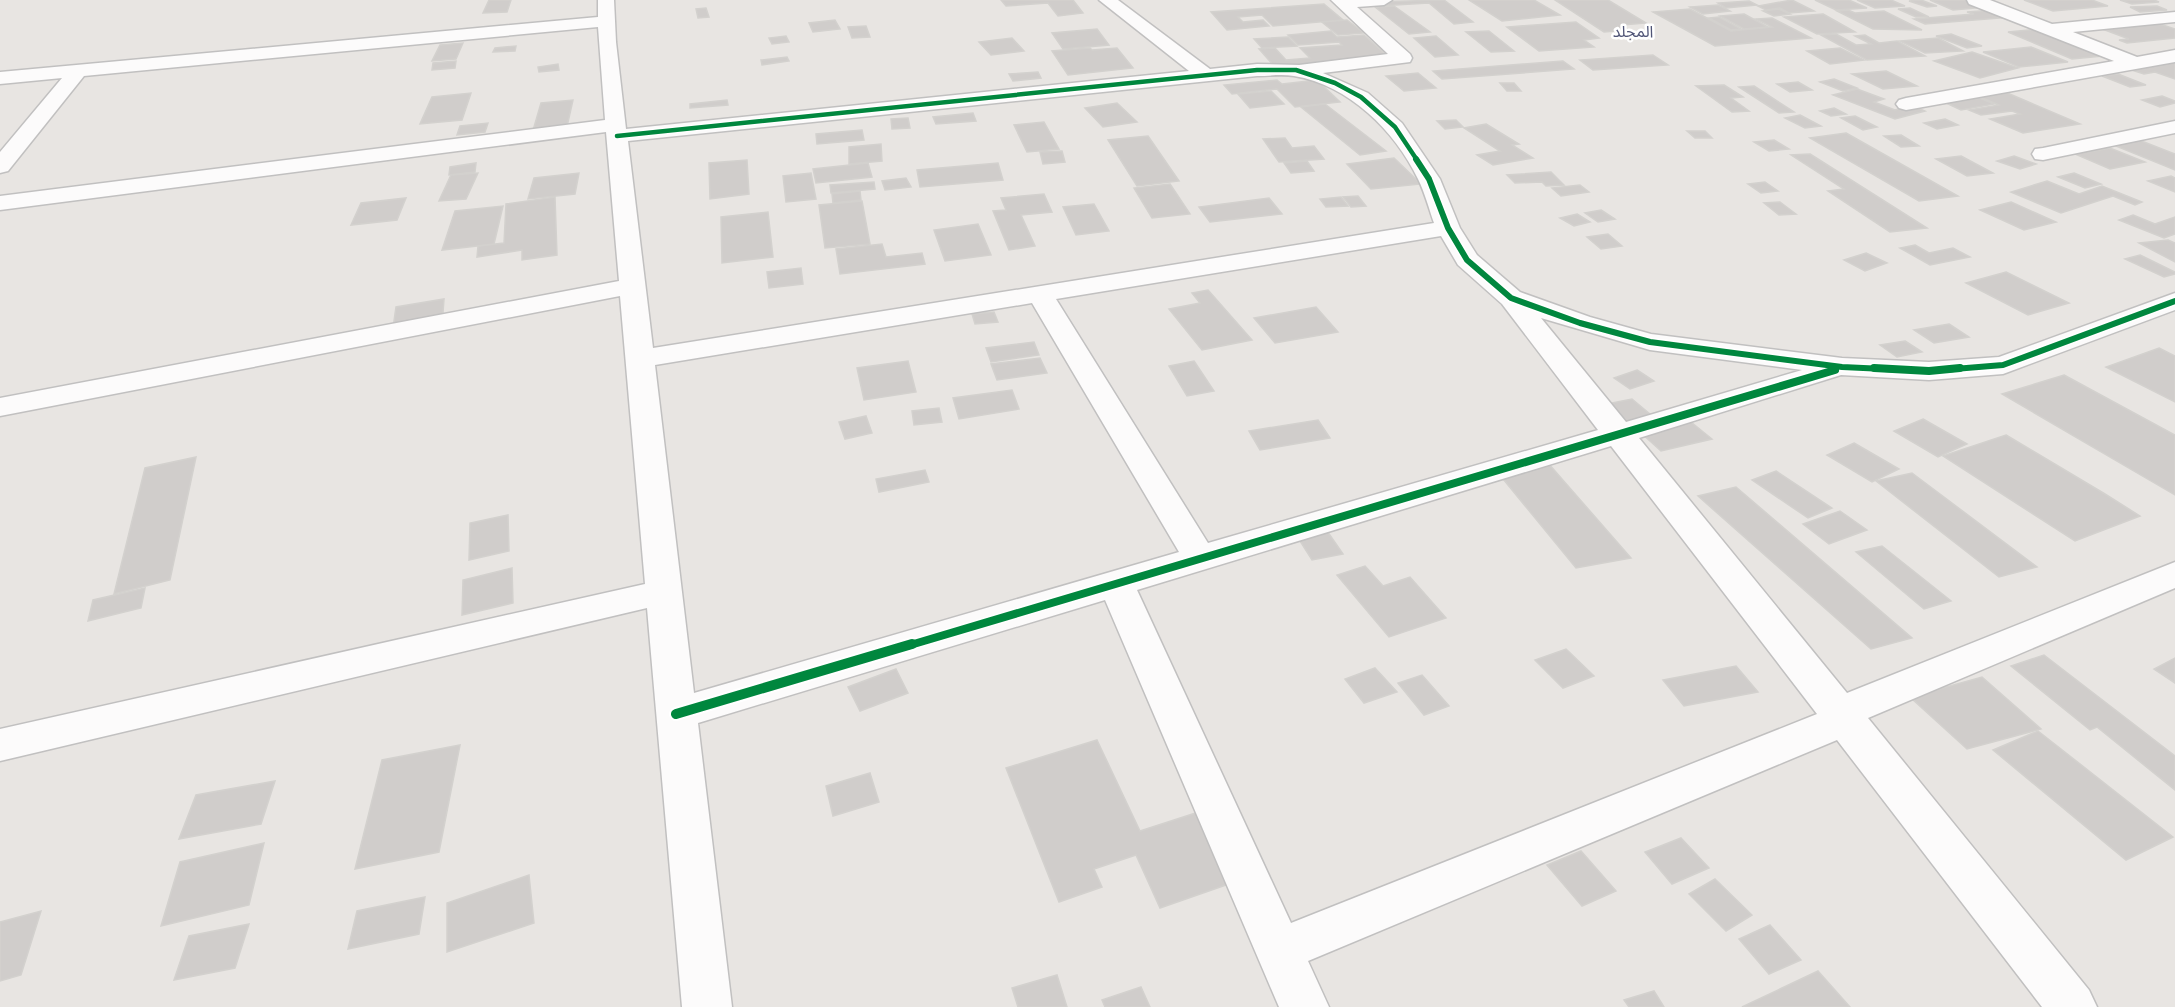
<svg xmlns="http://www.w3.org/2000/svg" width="2175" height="1007" viewBox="0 0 2175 1007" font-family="Signika,'Noto Sans Arabic',sans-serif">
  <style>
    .building { fill: #d0cdcb; stroke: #d3d1ce; stroke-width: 1.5 }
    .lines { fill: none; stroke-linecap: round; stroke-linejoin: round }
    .minor-casing { stroke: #c1c0c0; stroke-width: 3 }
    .minor { fill: #fcfbfb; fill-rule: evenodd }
    .cycleway-far3-casing { stroke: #fff; stroke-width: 7 }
    .cycleway-far2-casing { stroke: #fff; stroke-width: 9 }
    .cycleway-far1-casing { stroke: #fff; stroke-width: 11 }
    .cycleway-casing { stroke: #fff; stroke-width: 14 }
    .cycleway-far3 { stroke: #00873e; stroke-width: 4.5 }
    .cycleway-far2 { stroke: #00873e; stroke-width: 6 }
    .cycleway-far1 { stroke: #00873e; stroke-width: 8 }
    .cycleway { stroke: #00873e; stroke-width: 10 }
    .labels { text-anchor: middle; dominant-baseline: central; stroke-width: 5; stroke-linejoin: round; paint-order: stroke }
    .far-quarter-label { font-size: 16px; fill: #505577; stroke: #fff }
  </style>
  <rect width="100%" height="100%" fill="#e8e5e2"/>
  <g class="building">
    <polygon points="489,0 511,0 507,12 483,13"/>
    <polygon points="1001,0 1073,0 1083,13 1058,16 1048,3 1006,6"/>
    <polygon points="1444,0 1473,22 1454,24 1429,3 1378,6 1373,2"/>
    <polygon points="1469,0 1534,0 1560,15 1502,21"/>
    <polygon points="1555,0 1608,0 1646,23 1622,25 1629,30 1604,32"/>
    <polygon points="1792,0 1814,11 1789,13 1780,8 1766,10 1758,6"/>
    <polygon points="1815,0 1849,0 1867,8 1836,10"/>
    <polygon points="1857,0 1891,0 1905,6 1875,8"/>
    <polygon points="1921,0 1937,6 1927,7 1909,1"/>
    <polygon points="1930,0 1971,0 1987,7 1953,10"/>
    <polygon points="2024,0 2092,0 2108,6 2053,11"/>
    <polygon points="2120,0 2154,0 2159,2 2132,4"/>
    <polygon points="1749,1 1757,5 1726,8 1718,3"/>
    <polygon points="1324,4 1343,20 1273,26 1262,15 1238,17 1243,22 1263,20 1269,26 1227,30 1211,12"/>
    <polygon points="1718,5 1730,11 1703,14 1690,7"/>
    <polygon points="1394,6 1430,32 1409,34 1375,7"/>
    <polygon points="2157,6 2167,10 2140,12 2130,7"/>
    <polygon points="706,8 709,17 698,18 696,9"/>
    <polygon points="1910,8 1929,17 1916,17 1898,9"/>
    <polygon points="1690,9 1731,31 1772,27 1756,19 1772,18 1811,38 1715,46 1653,12"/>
    <polygon points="1779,9 1790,14 1774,16 1763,11"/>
    <polygon points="1848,10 1855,13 1884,11 1922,30 1873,29 1837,11"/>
    <polygon points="1993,10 2012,17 1925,24 1914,19 1974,14 1967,12"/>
    <polygon points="1744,14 1768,27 1744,29 1720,16"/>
    <polygon points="1823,14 1855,32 1817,34 1784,17"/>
    <polygon points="1719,17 1741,29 1731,30 1709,18"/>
    <polygon points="2145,19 2175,29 2175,38 2127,43 2119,40 2129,39 2089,24"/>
    <polygon points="835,20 840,29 813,32 809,23"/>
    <polygon points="1347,20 1364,33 1338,35 1322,22"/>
    <polygon points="1576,22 1599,38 1584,40 1594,47 1539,51 1507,27"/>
    <polygon points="866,26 870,37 852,38 848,27"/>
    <polygon points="1097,29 1109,45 1063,49 1052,33"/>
    <polygon points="2038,29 2103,56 2072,59 2008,32"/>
    <polygon points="1331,31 1337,37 1364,35 1391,59 1276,68 1259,49 1275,48 1286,60 1310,58 1300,48 1342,45 1339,42 1298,45 1288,35"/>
    <polygon points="1489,31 1514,51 1491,52 1466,32"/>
    <polygon points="1836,34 1856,45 1871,44 1855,36 1865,35 1879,43 1897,41 1925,56 1867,60 1821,35"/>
    <polygon points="1951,34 1982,46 1967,48 1936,36"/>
    <polygon points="786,36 789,42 772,44 769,38"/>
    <polygon points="1436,36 1458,55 1435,57 1414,38"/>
    <polygon points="1288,37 1297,46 1262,48 1254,39"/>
    <polygon points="1012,38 1024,51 991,55 979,42"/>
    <polygon points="1938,38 1963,51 1925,53 1900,41"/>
    <polygon points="463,43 456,59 432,61 440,45"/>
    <polygon points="516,46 515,51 493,52 495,48"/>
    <polygon points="2031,47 2068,62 2019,67 1983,52"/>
    <polygon points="1090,48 1092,50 1117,48 1133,68 1068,75 1052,51"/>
    <polygon points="1840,48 1864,60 1830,64 1807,51"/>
    <polygon points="1972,52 2018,68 1980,78 1934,61"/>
    <polygon points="1653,55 1668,65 1593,70 1580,60"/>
    <polygon points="787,57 789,61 762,65 761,60"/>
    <polygon points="2175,57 2175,79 2155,72 2144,74 2122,67"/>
    <polygon points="456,61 455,68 432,70 433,63"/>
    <polygon points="1563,61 1574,69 1442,79 1433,71"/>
    <polygon points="558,64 559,70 539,72 538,67"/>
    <polygon points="1886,71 1917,86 1883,89 1852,74"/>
    <polygon points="1038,72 1041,78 1013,81 1009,74"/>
    <polygon points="1418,73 1436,88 1404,91 1386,76"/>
    <polygon points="2118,74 2146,85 2130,87 2102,76"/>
    <polygon points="1834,79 1857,88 1843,91 1820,82"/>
    <polygon points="1277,80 1282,84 1317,80 1340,102 1295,107 1277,89 1232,94 1224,85"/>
    <polygon points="1798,82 1812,90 1790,92 1777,84"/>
    <polygon points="1500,83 1514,83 1521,91 1507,91"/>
    <polygon points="1724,85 1743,97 1731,98 1749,111 1732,112 1696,86"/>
    <polygon points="1754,86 1794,112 1779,113 1739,87"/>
    <polygon points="1857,89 1884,99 1874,102 1895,110 1911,105 1925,111 1895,119 1833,95"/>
    <polygon points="1998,89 2080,124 2023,133 1990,119 2020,114 2012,111 1981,115 1969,110 1999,105 1971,93"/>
    <polygon points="1271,91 1284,104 1250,108 1238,94"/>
    <polygon points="471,93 462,120 420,124 432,97"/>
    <polygon points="1975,96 1994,104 1961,110 1942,101"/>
    <polygon points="2162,96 2175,101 2175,103 2160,107 2142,100"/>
    <polygon points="573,100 566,131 532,134 541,103"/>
    <polygon points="727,100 728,105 690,108 690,104"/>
    <polygon points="1117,103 1137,122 1103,127 1085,108"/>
    <polygon points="1325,104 1386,151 1360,155 1301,107"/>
    <polygon points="1834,108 1846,114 1831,116 1820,111"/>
    <polygon points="973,113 976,121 936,124 933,117"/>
    <polygon points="1800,115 1821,126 1805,128 1785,118"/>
    <polygon points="1855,116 1877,127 1863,130 1841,118"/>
    <polygon points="908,118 910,128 892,129 891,119"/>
    <polygon points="1945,119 1958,125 1937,129 1924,123"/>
    <polygon points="1456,120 1463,127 1445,129 1437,121"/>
    <polygon points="1044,122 1059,149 1027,152 1014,125"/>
    <polygon points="488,123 485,132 457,135 460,126"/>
    <polygon points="1486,124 1519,144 1512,145 1533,158 1493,165 1477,155 1500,151 1464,128"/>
    <polygon points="862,130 864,140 817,144 816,134"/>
    <polygon points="1687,131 1705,131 1712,138 1695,138"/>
    <polygon points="1846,133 1958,196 1919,201 1810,138"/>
    <polygon points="2121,133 2175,154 2175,170 2111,144"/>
    <polygon points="1901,135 1919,146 1901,147 1884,136"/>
    <polygon points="1148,136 1179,181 1137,186 1108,140"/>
    <polygon points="1285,138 1292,148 1314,146 1324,159 1279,162 1263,139"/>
    <polygon points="1774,140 1789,149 1769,151 1754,142"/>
    <polygon points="881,144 882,161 849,164 849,147"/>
    <polygon points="2073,145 2088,152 2110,148 2145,162 2110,169 2061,148"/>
    <polygon points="1062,151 1065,162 1043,164 1040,152"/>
    <polygon points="1810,154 1927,228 1890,232 1828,191 1844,189 1791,155"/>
    <polygon points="1961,156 1993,173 1967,176 1936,159"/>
    <polygon points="2014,156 2036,164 2020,169 1997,161"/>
    <polygon points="1394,158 1421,184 1371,189 1347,164"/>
    <polygon points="747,160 749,194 710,199 709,163"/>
    <polygon points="1307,161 1314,171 1291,173 1284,163"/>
    <polygon points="476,163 475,172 449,175 450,167"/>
    <polygon points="868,163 872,177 816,183 813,169"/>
    <polygon points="998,163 1003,180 920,187 917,170"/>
    <polygon points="1551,172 1564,185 1546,186 1542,182 1515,183 1507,175"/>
    <polygon points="478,173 466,199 439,201 451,175"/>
    <polygon points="579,173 575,194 528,199 534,178"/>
    <polygon points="811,173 816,199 786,202 783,176"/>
    <polygon points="2074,173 2101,184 2085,188 2058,177"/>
    <polygon points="2171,176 2175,178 2175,192 2148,181"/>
    <polygon points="906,178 911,187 885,190 882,181"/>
    <polygon points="2047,181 2079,194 2102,186 2142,202 2135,205 2113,196 2061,213 2011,192"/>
    <polygon points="874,182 875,189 831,193 830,185"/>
    <polygon points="1765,182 1778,191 1761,193 1748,184"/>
    <polygon points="1170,184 1190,214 1152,218 1134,188"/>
    <polygon points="1580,185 1589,192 1561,196 1552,188"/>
    <polygon points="860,191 861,200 833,203 832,194"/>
    <polygon points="1044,194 1052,212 1021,215 1035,246 1009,250 993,211 1006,210 1001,198"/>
    <polygon points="1358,196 1366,206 1351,207 1343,197"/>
    <polygon points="555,197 557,255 522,260 522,250 477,257 478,246 504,243 506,204"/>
    <polygon points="1341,197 1348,206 1326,207 1320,199"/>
    <polygon points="406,198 397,220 351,225 361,203"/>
    <polygon points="1269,198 1282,214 1210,222 1199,207"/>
    <polygon points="862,201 870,244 825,248 819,205"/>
    <polygon points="1780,202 1796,214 1779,215 1764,203"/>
    <polygon points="2011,202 2056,222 2024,230 1980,210"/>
    <polygon points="1094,204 1109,231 1076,235 1063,207"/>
    <polygon points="503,206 494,244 442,250 455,211"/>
    <polygon points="1601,210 1615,219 1598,222 1585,213"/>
    <polygon points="768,212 773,257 722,263 721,217"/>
    <polygon points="1577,214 1590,222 1574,226 1560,218"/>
    <polygon points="2133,215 2155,224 2175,217 2175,234 2164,238 2119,220"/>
    <polygon points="978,224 991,255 945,261 934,230"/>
    <polygon points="1608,234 1622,246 1601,249 1587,237"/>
    <polygon points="2168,240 2175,243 2175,262 2139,243"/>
    <polygon points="882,244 886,257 922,253 925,264 840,274 836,249"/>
    <polygon points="1915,245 1929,253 1953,248 1970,257 1930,265 1900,248"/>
    <polygon points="1866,253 1887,263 1865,271 1844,260"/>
    <polygon points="2140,255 2175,272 2175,274 2164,277 2125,259"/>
    <polygon points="801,268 803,284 769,288 767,272"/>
    <polygon points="2006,272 2069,303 2028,315 1966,283"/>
    <polygon points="1208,290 1252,340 1202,350 1169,309 1200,303 1192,293"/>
    <polygon points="444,299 442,326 392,335 396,307"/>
    <polygon points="1316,307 1338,332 1275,343 1254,318"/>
    <polygon points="994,312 998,322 975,324 972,314"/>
    <polygon points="1949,324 1969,337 1934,343 1914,330"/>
    <polygon points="1905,341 1922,352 1897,357 1880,345"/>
    <polygon points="1034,342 1039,355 991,362 986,348"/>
    <polygon points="2159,348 2175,356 2175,402 2106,367"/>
    <polygon points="1040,358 1047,373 997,380 991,364"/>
    <polygon points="908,361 916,392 864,400 857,368"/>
    <polygon points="1194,361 1214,391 1187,396 1169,366"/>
    <polygon points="1637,370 1654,381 1630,389 1614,378"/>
    <polygon points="2064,375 2175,435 2175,495 2002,394"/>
    <polygon points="1012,390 1019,409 959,419 953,398"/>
    <polygon points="1632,399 1662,424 1686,418 1712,439 1661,451 1640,432 1591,407"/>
    <polygon points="939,408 942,422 914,425 912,411"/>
    <polygon points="866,416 872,433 845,439 839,422"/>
    <polygon points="1923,419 1967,444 1938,457 1894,431"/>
    <polygon points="1318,420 1330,438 1260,450 1249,431"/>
    <polygon points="2006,435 2105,494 2140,516 2075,541 1943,456"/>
    <polygon points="1854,443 1899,469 1872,482 1827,455"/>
    <polygon points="1541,455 1631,558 1576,568 1490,463"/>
    <polygon points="196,457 170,580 114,594 145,468"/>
    <polygon points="925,470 929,482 879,492 876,479"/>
    <polygon points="1776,471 1832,508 1808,518 1752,480"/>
    <polygon points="1912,473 2037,567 1999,577 1876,481"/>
    <polygon points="1736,487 1912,638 1871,649 1698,496"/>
    <polygon points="1840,511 1867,530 1829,544 1803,524"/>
    <polygon points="508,515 509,551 469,560 470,523"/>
    <polygon points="1325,528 1343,554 1312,560 1295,533"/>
    <polygon points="1882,546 1951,601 1924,609 1856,552"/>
    <polygon points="1365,566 1383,586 1410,577 1446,618 1389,637 1337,575"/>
    <polygon points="512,568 513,603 462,615 463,580"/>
    <polygon points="145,588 141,608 88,621 93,600"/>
    <polygon points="1566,649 1594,676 1563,688 1535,660"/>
    <polygon points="2044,655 2175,756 2175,790 2097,727 2090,730 2011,666"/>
    <polygon points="2175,658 2175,683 2154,669"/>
    <polygon points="1736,666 1758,692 1684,706 1663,680"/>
    <polygon points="1375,668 1397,692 1364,703 1345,679"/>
    <polygon points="896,669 908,693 860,711 848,687"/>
    <polygon points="1422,675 1449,706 1424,715 1398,683"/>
    <polygon points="1982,677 2041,729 1967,749 1910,697"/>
    <polygon points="2038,731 2173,837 2126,860 1993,750"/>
    <polygon points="1097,740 1140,831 1205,810 1243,879 1160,908 1136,855 1094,869 1102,887 1059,902 1006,768"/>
    <polygon points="460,745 439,852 355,869 382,760"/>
    <polygon points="870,773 879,802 833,816 826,786"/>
    <polygon points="275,781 261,824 179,839 196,795"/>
    <polygon points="1681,838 1709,868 1672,884 1645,852"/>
    <polygon points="264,843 249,905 161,926 180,862"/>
    <polygon points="1581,851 1616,891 1582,906 1547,865"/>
    <polygon points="529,875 534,923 447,952 447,903"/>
    <polygon points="1715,879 1752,915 1726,931 1689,894"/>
    <polygon points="425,897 419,934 348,949 357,911"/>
    <polygon points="41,911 21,975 0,981 0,922"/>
    <polygon points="249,924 235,968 174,980 189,936"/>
    <polygon points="1770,925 1801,960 1769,974 1739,939"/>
    <polygon points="1818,971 1850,1007 1742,1007"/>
    <polygon points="1057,975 1067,1007 1018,1007 1012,988"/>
    <polygon points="1141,987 1150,1007 1105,1007 1102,1000"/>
    <polygon points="1654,991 1664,1007 1629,1007 1624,1000"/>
  </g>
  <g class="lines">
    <defs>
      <g id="minor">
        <path d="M598,0H614L616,42L626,129L1189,71L1099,0H1118L1210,69L1257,64L1299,65L1388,54L1331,0H1392L1384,5L1357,7L1410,54L1412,58L1410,62L1323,73L1368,93L1402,123L1440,179L1460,228L1477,255L1520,292L1590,317L1651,334L1842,358L1929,362L1999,357L2175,293V310L2003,374L1929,380L1841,375L1639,438L1847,693L2175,562V588L1868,718L2089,990L2097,1007H2042L1837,740L1308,961L1329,1007H1279L1105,600L698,723L732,1007H682L647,608L0,761V729L645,584L620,296L0,416V398L619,281L606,132L0,210V196L605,120L598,27L84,76L8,171L0,173V152L62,78L0,84V72L598,17ZM1257,76C1269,76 1282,74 1294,76C1349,85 1395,131 1418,179C1425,193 1429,209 1434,223L653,348L628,141ZM1441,236L1458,265L1502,304L1598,430L1208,543L1056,299ZM1032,303L1179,552L694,693L655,365ZM1541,318L1650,350L1802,370L1626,422ZM1611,446L1817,714L1291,923L1137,590Z"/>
        <polygon points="1967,0 1990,0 2052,24 2175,12 2175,22 2073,32 2137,57 2175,50 2175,62 1906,110 1899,108 1896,104 1899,100 1906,98 2114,61 1969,4"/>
        <polygon points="2175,121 2175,133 2043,160 2035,159 2032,154 2035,149 2043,148"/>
      </g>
    </defs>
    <use href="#minor" class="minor-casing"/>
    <use href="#minor" class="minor"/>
    <defs>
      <polyline id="cycleway-far3" points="617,136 1257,70 1296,70 1335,83 1361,97 1395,127 1417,160"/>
      <g id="cycleway-far2">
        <polyline points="1416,159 1429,179 1448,228 1467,260 1511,298 1580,323 1650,342 1842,367 1906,370"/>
        <polyline points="1942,370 2003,365 2175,301"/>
      </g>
      <g id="cycleway-far1">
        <polyline points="1874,368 1929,371 1960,368"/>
        <polyline points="907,646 1835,370"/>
      </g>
      <polyline id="cycleway" points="676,714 912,644"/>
    </defs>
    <use href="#cycleway-far3" class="cycleway-far3-casing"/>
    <use href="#cycleway-far2" class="cycleway-far2-casing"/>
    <use href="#cycleway-far1" class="cycleway-far1-casing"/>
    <use href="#cycleway" class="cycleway-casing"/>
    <use href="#cycleway-far3" class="cycleway-far3"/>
    <use href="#cycleway-far2" class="cycleway-far2"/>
    <use href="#cycleway-far1" class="cycleway-far1"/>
    <use href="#cycleway" class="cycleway"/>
  </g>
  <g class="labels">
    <g class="far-quarter-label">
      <text x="1633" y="32">المجلد</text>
    </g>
  </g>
</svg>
